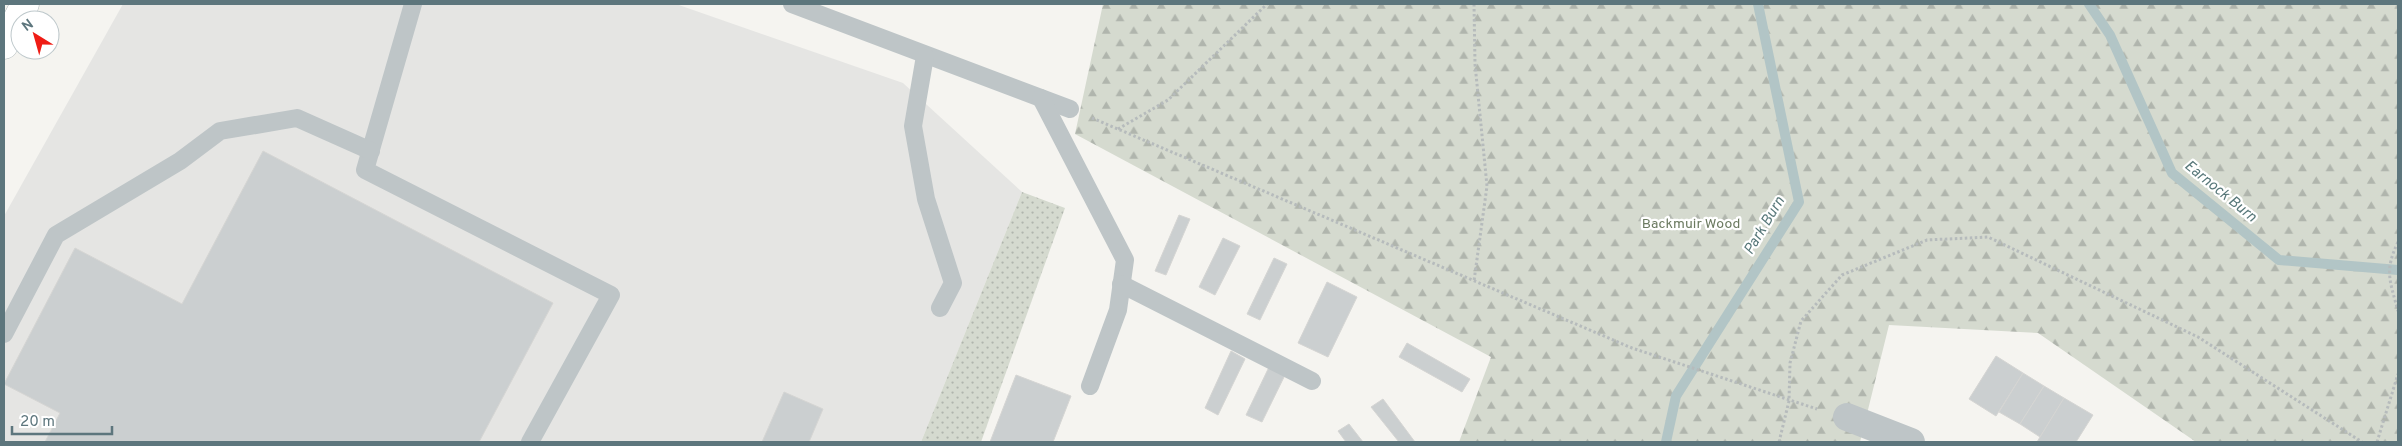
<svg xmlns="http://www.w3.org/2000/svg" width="2402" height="446" viewBox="0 0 2402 446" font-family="Overpass,sans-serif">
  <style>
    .built { fill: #e5e5e3 }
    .grass { fill: url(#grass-dots) }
    .forest { fill: url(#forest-firs) }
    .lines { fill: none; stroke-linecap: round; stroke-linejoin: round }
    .stream { stroke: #b2c5c6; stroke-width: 10 }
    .building { fill: #cbcfd0; stroke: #d5d5d3 }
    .secondary-casing { stroke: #aeb7ba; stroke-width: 29 }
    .path { stroke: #b6bbbc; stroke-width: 3; stroke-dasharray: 2.5 2.5; stroke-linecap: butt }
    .lane { stroke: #bec5c7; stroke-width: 18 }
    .street { stroke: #bec5c7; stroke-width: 28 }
    .secondary { stroke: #fff; stroke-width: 28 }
    .labels { text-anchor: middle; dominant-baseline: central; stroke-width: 4.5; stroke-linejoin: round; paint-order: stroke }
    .park-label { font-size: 14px; fill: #6b7a60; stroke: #fff }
    .water-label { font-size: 15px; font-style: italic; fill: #58787a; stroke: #fff }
  </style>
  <defs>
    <pattern id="grass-dots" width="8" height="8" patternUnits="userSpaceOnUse" patternTransform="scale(1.25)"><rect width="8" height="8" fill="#d5dacf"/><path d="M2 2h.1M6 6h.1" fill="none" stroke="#b0b5ad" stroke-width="1.8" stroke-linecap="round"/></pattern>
    <pattern id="forest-firs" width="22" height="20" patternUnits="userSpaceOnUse" patternTransform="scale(1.25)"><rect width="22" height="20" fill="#d5dacf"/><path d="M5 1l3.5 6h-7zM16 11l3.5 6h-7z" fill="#b0b5ad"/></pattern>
  </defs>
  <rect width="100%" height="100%" fill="#f5f4f0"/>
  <polygon class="built" points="123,4 676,4 903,83 1022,192 921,442 4,442 4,216"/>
  <polygon class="grass" points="1022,192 1065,208 981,442 921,442"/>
  <polygon class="forest" points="1103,4 2398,4 2398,442 2196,442 2038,333 1889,325 1860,442 1459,442 1491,357 1075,134"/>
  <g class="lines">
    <g class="stream">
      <polyline points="2089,4 2110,35 2172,173 2279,260 2398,270"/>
      <polyline points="1666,442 1676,396 1799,202 1758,4"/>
    </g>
  </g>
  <g class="building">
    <polygon points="263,151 553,303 479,442 45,442 60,413 4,384 75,248 182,304"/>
    <polygon points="1179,215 1190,219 1166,275 1155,271"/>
    <polygon points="1223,238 1240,246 1215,295 1199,287"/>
    <polygon points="1274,258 1287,264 1260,320 1247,314"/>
    <polygon points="1327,282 1357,297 1328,357 1298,343"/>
    <polygon points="1407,343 1470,379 1462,392 1399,357"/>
    <polygon points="1231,351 1245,359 1218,415 1205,408"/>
    <polygon points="1996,356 2023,373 1996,416 1969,399"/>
    <polygon points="1270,365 1286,373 1262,422 1246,415"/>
    <polygon points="2023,373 2044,386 2020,424 1999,412"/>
    <polygon points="1016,375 1071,396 1053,442 990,442"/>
    <polygon points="2044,386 2064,398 2040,437 2020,424"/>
    <polygon points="784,392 823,409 809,442 762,442"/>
    <polygon points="2064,398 2093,415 2076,442 2037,442"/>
    <polygon points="1383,399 1415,442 1399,442 1371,407"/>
    <polygon points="1349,424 1363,442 1346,442 1338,431"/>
  </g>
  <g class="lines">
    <defs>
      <polyline id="secondary" points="4,45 25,4"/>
    </defs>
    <use href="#secondary" class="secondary-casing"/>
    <g class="path">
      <polyline points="1474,4 1475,64 1487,186 1474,281"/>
      <polyline points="1092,118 1632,348 1817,409"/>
      <polyline points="1118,129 1168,100 1267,4"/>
      <path d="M2398,242C2384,271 2390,281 2398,311"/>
      <polyline points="1779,442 1789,401 1790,363 1801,321 1842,275 1927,240 1988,237 2198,337 2362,442"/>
      <polyline points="2377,442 2398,374"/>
    </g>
    <g class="lane">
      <polyline points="413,4 365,170 611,295 530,442"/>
      <polyline points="792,4 1070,109"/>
      <polyline points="925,56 913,126 926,199 953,283 940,308"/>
      <polyline points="1041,98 1125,260 1118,310 1090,386"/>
      <polyline points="1121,284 1312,381"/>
      <polyline points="4,334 56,235 180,161 220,131 297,118 371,151"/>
    </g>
    <polyline class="street" points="1847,417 1911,442"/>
    <use href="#secondary" class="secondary"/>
  </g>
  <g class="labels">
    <g class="park-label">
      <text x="1691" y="224">Backmuir Wood</text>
    </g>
    <g class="water-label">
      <text transform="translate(2220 192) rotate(39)">Earnock Burn</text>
      <text transform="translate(1765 226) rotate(-59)">Park Burn</text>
    </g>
  </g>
  <rect width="2402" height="446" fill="none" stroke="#5d767d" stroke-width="10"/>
  <g transform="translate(35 35) rotate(323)"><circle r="24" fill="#ffffff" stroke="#bec8cb"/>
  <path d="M0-4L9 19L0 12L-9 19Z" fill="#ef1c15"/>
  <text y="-8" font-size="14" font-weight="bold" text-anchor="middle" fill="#5d767d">N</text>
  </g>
  <path d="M12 426v8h100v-8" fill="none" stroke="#5d767d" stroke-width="2.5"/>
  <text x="20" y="426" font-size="15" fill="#5d767d" stroke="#ffffff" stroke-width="4" paint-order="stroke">20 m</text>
</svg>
